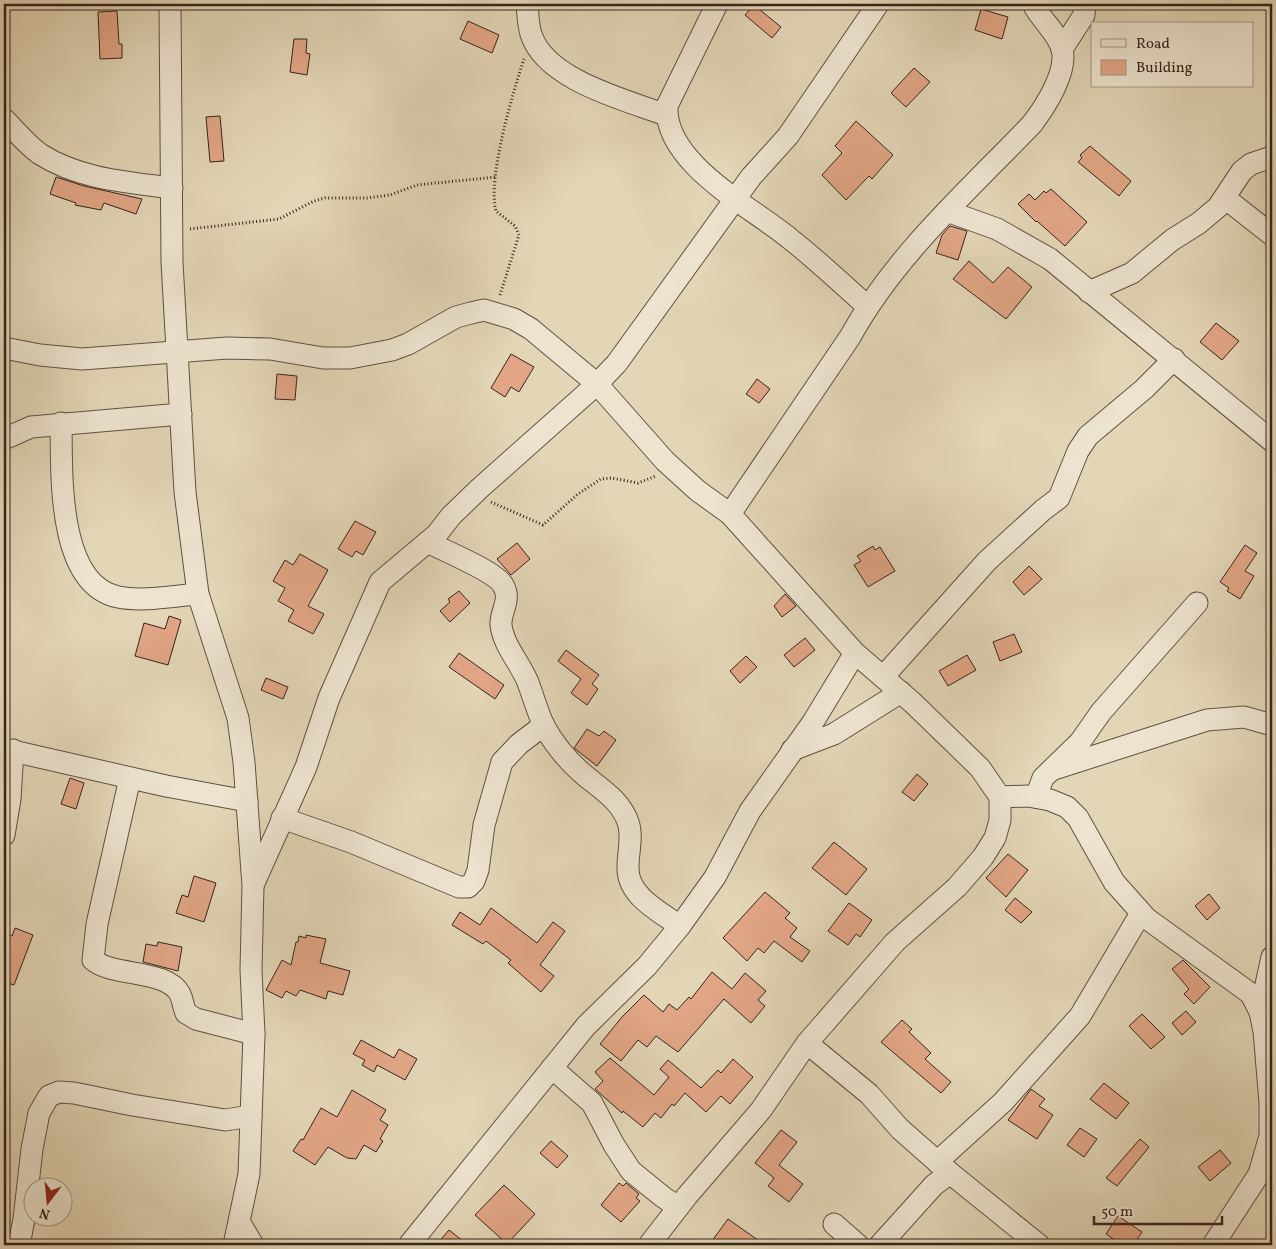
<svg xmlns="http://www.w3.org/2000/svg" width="1276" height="1249" viewBox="0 0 1276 1249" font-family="Vollkorn,serif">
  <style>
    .building { fill: #e2a686; stroke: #35251c }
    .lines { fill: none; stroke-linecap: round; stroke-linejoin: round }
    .minor-casing { stroke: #605143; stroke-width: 23 }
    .path { stroke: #35251c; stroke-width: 3; stroke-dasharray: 1 2.5; stroke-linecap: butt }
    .minor { stroke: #ede4d0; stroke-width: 21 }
  </style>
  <rect width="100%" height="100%" fill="#e3d6b7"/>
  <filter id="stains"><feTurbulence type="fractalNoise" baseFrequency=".004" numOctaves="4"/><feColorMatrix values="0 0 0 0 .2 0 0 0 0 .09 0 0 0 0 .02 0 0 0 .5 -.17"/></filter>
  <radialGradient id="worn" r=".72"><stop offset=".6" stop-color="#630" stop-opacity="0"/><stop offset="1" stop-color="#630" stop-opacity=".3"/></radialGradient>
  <g class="building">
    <polygon points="754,5 781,27 772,38 745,15"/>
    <polygon points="981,9 1008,17 1002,39 975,30"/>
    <polygon points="117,11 119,44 122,44 122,58 100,59 98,12"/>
    <polygon points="468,21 499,35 492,53 460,39"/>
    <polygon points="294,39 307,39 306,53 310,54 307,75 290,72"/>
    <polygon points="914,68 930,82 906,107 891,93"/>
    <polygon points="220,116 224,161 210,162 206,117"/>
    <polygon points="856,121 893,155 872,179 869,176 846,200 822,175 842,153 835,146"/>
    <polygon points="1090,146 1131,181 1119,196 1078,162 1082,158 1080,155"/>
    <polygon points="56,177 84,186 142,199 136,214 104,203 101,210 75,205 76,203 50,194"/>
    <polygon points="1051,189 1087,222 1065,246 1037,221 1036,222 1018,204 1029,194 1035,200 1044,191 1046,193"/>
    <polygon points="950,226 967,231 958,260 936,253 942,235"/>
    <polygon points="969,261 993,283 1008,267 1032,287 1006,319 953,279"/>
    <polygon points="1216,323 1239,341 1222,360 1200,342"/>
    <polygon points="511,354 534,367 519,392 511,387 505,397 491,388"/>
    <polygon points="277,374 297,376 295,400 275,399"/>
    <polygon points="757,379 770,389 759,403 746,394"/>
    <polygon points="355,521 376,532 363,555 356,551 352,557 338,549"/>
    <polygon points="517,543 530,559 511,575 497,559"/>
    <polygon points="1245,545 1257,553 1245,571 1254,576 1240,599 1227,591 1229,588 1220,582"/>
    <polygon points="873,546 875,550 880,547 895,571 868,587 854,565 861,561 857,556"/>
    <polygon points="300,554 328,570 308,606 324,614 313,634 288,621 294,610 278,601 285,588 273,581 285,560 293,565"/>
    <polygon points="1029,566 1042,579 1024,595 1013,582"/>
    <polygon points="459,591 470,603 450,622 440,611 450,602 448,599"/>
    <polygon points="785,594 796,606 782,617 774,606"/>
    <polygon points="169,616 181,620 168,665 135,656 144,623 165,629"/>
    <polygon points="1014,634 1022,652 1000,661 993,642"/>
    <polygon points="805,638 815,650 794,667 784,655"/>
    <polygon points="566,650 599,675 592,684 598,689 587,705 571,693 581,679 558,661"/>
    <polygon points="459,653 504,685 495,699 449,667"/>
    <polygon points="967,655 976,670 948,686 939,671"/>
    <polygon points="746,656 757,667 740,683 730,671"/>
    <polygon points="266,678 288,687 283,699 261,690"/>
    <polygon points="587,729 599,736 604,731 616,740 597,766 574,748"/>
    <polygon points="917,774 928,784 914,801 902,792"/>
    <polygon points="70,778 84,783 76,809 61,804"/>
    <polygon points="834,842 867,869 846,895 812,868"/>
    <polygon points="1008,854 1028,870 1006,897 986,878"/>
    <polygon points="194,876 216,883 204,922 176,913 182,895 188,897"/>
    <polygon points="765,892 790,913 785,918 797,928 790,937 810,951 802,962 774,941 764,953 758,948 747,961 723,938"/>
    <polygon points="1209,894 1220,908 1207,920 1195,906"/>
    <polygon points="1015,898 1032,912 1021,923 1005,910"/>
    <polygon points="849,903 872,920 860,937 856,934 848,945 828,931"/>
    <polygon points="491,908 537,943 553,922 565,931 540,965 554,976 541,992 508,963 511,960 486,941 483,944 452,925 460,912 480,925"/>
    <polygon points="15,928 33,935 14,985 4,982 9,955 4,952 4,946 8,935 12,936"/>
    <polygon points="306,935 326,939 320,963 350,971 343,995 328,991 326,999 300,990 296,996 286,991 282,998 266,990 282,960 291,965 296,942 298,942 299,936 306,938"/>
    <polygon points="158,942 182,947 178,971 143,962 146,944 157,946"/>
    <polygon points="1183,960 1210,987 1194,1004 1184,994 1189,989 1172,969"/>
    <polygon points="712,972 732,989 745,973 766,991 758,1000 765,1006 751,1023 724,999 678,1052 656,1036 647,1047 638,1040 621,1061 600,1044 622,1017 644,995 663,1012 669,1004 677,1010 689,997 691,999"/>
    <polygon points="1186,1011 1196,1022 1182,1035 1172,1023"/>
    <polygon points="1142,1014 1165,1037 1151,1049 1129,1026"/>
    <polygon points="902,1020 912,1029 909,1032 931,1053 925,1059 951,1082 941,1093 881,1042"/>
    <polygon points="361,1040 394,1058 399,1049 417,1059 405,1080 377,1065 374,1072 362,1065 365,1060 353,1054"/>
    <polygon points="610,1058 654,1095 669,1077 660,1069 668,1060 701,1088 718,1070 721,1073 733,1059 753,1077 730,1104 721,1096 706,1112 685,1093 674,1106 672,1104 661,1118 655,1113 643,1127 623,1111 622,1113 595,1089 603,1081 595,1072"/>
    <polygon points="1104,1083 1129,1103 1116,1119 1090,1099"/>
    <polygon points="1031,1089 1045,1099 1039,1106 1053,1115 1037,1139 1008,1120"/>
    <polygon points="352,1090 386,1110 380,1120 388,1125 380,1139 383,1141 376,1152 364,1145 356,1159 347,1158 328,1147 315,1165 293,1151 301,1139 303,1140 321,1108 337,1117"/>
    <polygon points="1080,1128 1097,1139 1084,1157 1067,1145"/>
    <polygon points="781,1130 797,1142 779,1165 803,1184 789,1202 768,1186 774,1178 755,1163"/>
    <polygon points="1140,1139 1149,1147 1117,1186 1106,1178"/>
    <polygon points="551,1141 568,1156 557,1168 540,1153"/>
    <polygon points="1220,1150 1231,1163 1210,1181 1198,1167"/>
    <polygon points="619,1183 623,1186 626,1183 639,1194 636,1198 640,1201 621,1222 601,1205"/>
    <polygon points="504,1185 535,1214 507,1244 475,1215"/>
    <polygon points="1118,1216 1142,1232 1133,1245 1122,1245 1106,1234"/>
    <polygon points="728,1219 765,1245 709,1245"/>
    <polygon points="449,1230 468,1245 436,1245"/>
  </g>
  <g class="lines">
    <defs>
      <g id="minor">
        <polyline points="170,4 172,262 185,492 198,594 238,718 244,762 253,886 251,970 254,1034 249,1174 234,1245"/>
        <path d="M527,4C528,14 528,25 531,34C545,80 626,100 666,115"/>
        <path d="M717,4L667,106C664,163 750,206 789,238C816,259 841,283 867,306"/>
        <polyline points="1062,49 1084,15 1085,4"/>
        <path d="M4,119C15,130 27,145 40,154C79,179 126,182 172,188"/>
        <polyline points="1225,198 1272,235"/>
        <polyline points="947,211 997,229 1050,259 1272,441"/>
        <polyline points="1089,292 1132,273 1172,240 1199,223 1218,207 1242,171 1251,164 1272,157"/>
        <polyline points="4,348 40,355 82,359 227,348 270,349 323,358 350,358 392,350 408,344 456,317 471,313 484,310 514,319 531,329 597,384 665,461 698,491 730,514 855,653 913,703 980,768 1000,797 1000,820 995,838 983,857 957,887 895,942 821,1027 807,1043 761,1110 687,1196 649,1245"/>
        <path d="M61,423C62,470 56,584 118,597C143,602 172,596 198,594"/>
        <polyline points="4,439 31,427 181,414"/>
        <path d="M730,514L850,337C895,255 968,191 1032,124C1045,107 1068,72 1062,49C1058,33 1040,19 1033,4"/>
        <path d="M428,542C444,551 495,571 503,585C512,600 500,611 501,625C503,644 519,662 527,680C533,695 537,711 544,726C554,744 566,759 582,773C599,788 620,799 628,822C633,836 628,852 628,867C627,896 660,912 680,926"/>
        <polyline points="883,677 987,561 1043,510 1059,498 1078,451 1088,436 1144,389 1174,359"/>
        <polyline points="4,749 166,786 247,801"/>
        <polyline points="792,750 834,734 901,692"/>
        <polyline points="1054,769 1207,720 1244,717 1272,725"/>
        <path d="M130,778L97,924L93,960C113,977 167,969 180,994C183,1000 183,1007 186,1013L196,1019L254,1034"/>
        <polyline points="1000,797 1028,796 1050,800 1067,807 1078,818 1114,882 1146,918 1251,994 1260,1012 1264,1031 1270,1103 1270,1136 1259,1174 1213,1245"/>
        <polyline points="1036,797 1043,778 1080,742 1101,712 1197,603"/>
        <polyline points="282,818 351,842 459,887 468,887 474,881 478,870 484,825 502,762 519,744 544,725"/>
        <polyline points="4,835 10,799 13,750"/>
        <polyline points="254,883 306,767 329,698 380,582 437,534 451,516 480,488 597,384 617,363 751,177 788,136 878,4"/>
        <polyline points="1260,1012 1272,957"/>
        <polyline points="807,1043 869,1094 900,1129 950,1173 1039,1245"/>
        <polyline points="552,1068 592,1103 614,1145 631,1171 663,1197 678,1207"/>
        <polyline points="937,1162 1003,1102 1080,1016 1141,913"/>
        <polyline points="240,1223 253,1245"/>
        <polyline points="834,1224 858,1245"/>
        <polyline points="19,1245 24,1219 32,1149 39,1113 49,1096 59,1092 74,1093 132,1105 225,1120 251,1116"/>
        <polyline points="409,1245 586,1026 647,966 680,926 715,877 750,811 813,722 855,653"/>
        <polyline points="880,1245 934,1185 950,1173"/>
      </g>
    </defs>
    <use href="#minor" class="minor-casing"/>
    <g class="path">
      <polyline points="190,229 279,219 314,201 325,198 367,198 390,195 417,185 496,177"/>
      <path d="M500,295L519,235L515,226L496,211C487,179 513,92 524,59"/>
      <polyline points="491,502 543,525 578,494 601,479 612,478 638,483 656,476"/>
    </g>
    <use href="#minor" class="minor"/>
  </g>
  <rect width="1276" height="1249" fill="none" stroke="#e3d6b7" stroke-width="20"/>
  <rect x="5" y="5" width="1266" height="1239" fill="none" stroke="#35251c" stroke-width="2.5"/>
  <rect x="10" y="10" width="1256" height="1229" fill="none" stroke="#35251c"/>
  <rect x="1091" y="22" width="162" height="65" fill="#ede4d0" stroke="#a39888"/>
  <rect x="1101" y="39" width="25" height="8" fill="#ede4d0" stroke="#a39888"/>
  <text x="1136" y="48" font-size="15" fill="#35251c">Road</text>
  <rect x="1101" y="60" width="25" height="15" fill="#e2a686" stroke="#a39888"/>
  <text x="1136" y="72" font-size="15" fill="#35251c">Building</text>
  <g transform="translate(48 1202) rotate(196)"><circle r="24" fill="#ede4d0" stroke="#a39888"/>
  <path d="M0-4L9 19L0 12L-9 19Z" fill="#8f2418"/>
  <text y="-8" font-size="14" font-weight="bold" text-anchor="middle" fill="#35251c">N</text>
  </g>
  <path d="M1094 1216v8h128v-8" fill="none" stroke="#35251c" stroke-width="2.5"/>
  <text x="1101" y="1216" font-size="15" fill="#35251c" stroke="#ede4d0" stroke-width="4" paint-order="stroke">50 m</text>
  <rect width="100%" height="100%" filter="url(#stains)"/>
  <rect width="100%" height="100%" fill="url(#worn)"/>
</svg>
